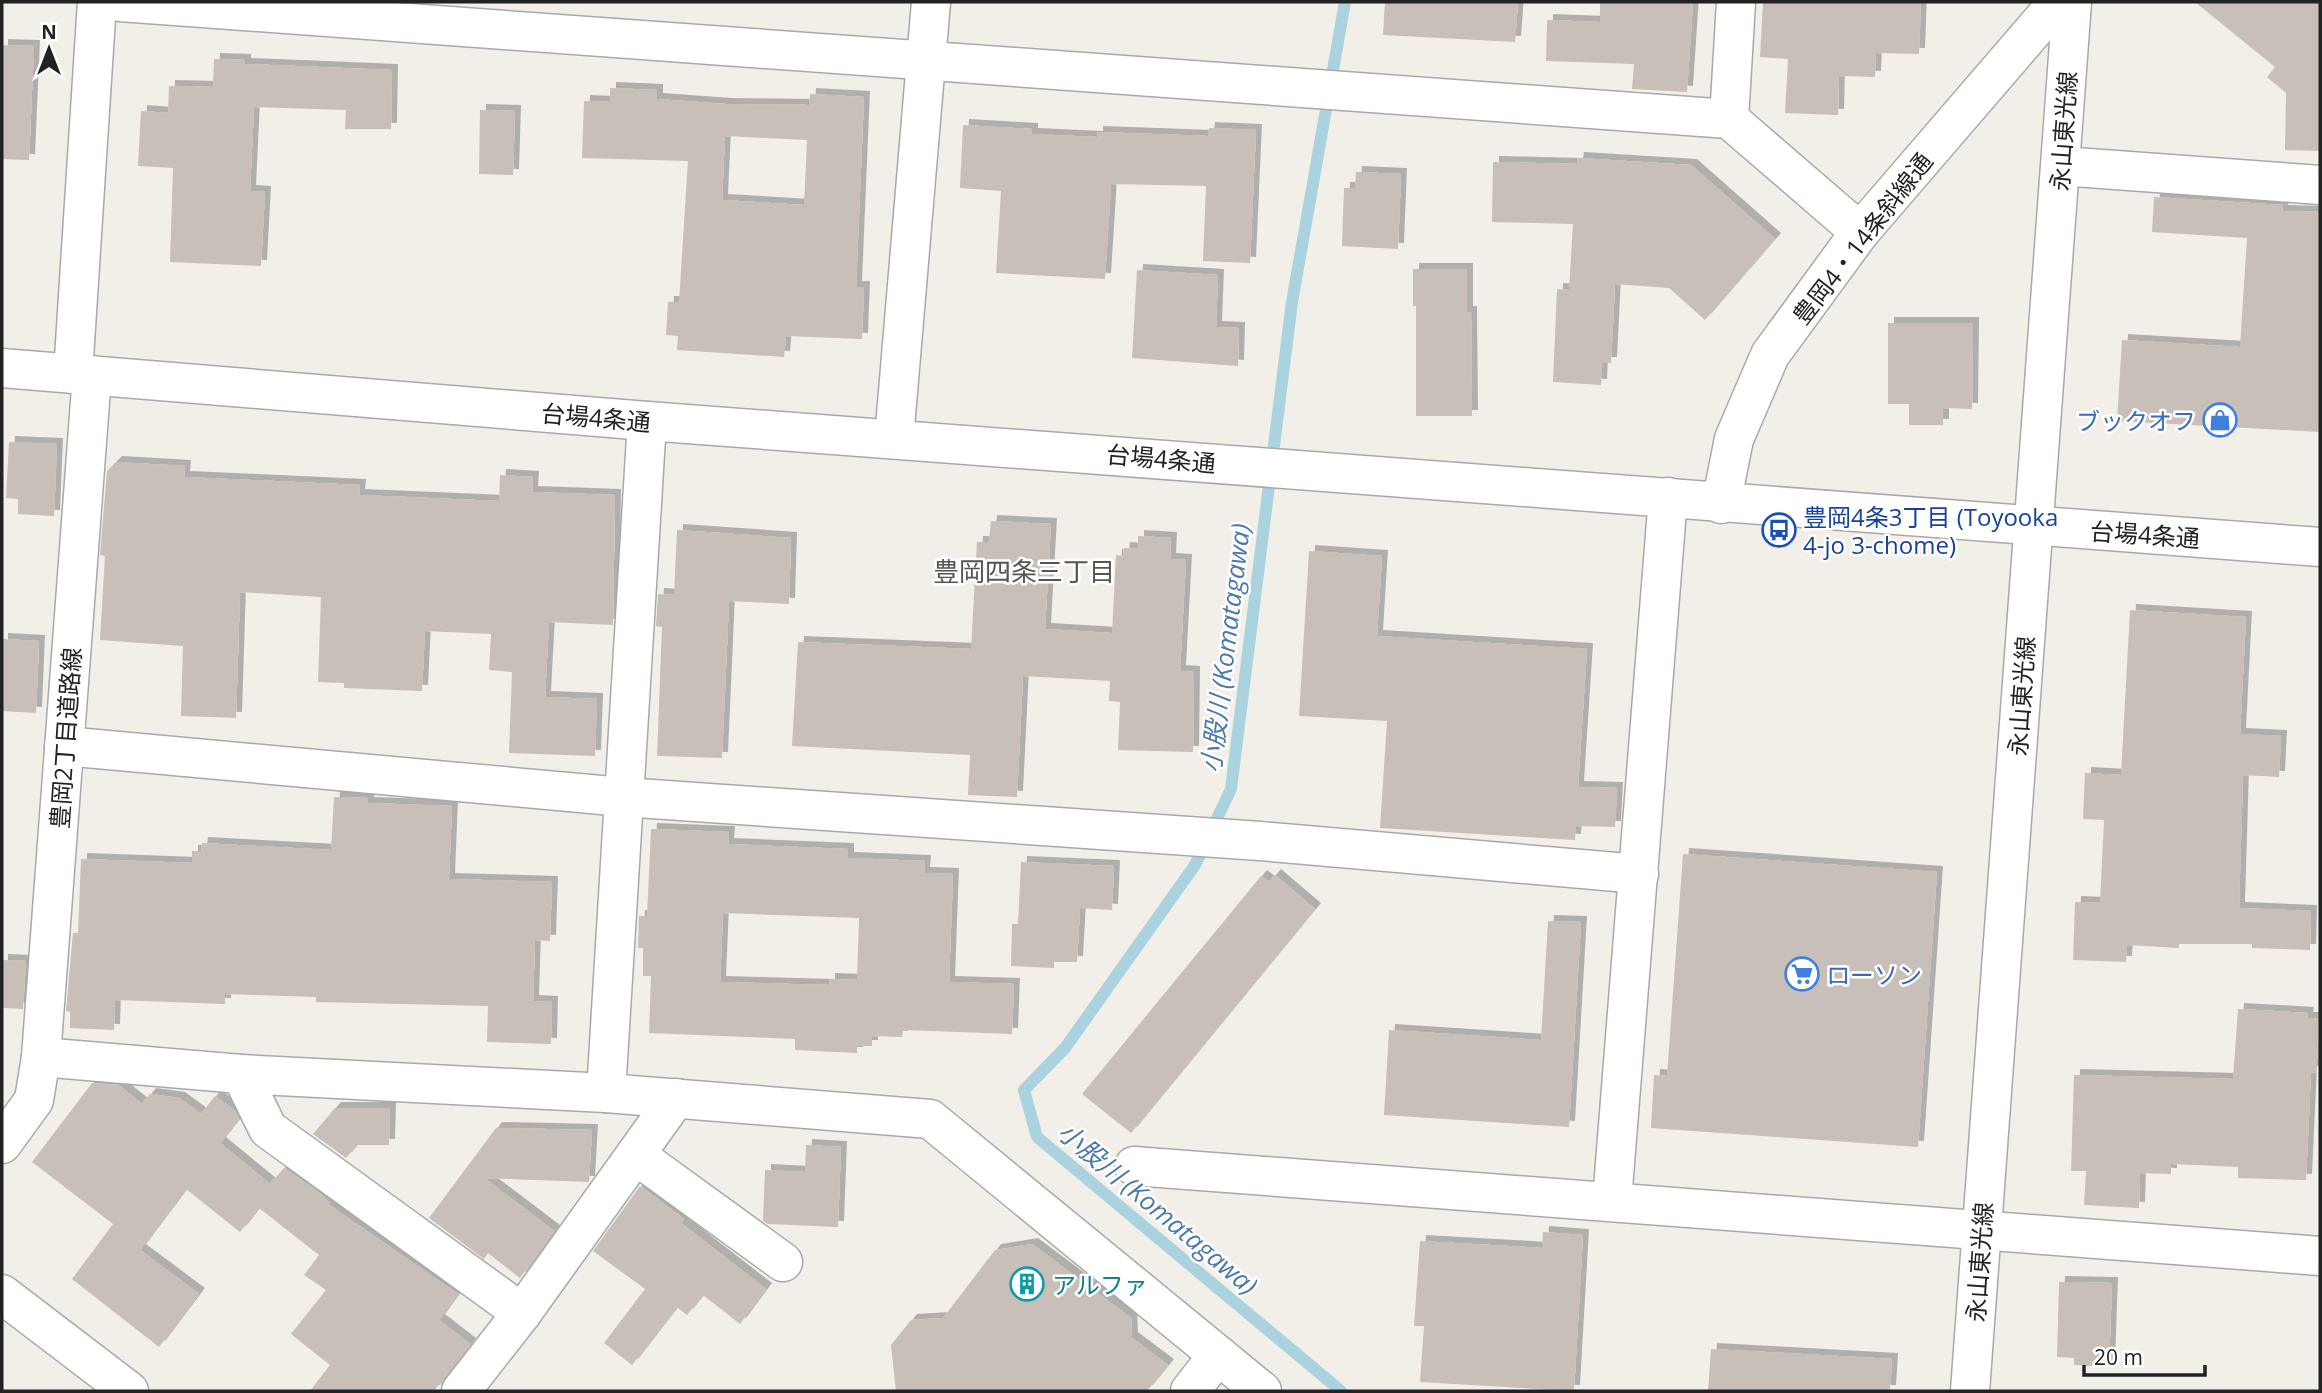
<svg xmlns="http://www.w3.org/2000/svg" width="2322" height="1393" viewBox="0 0 2322 1393" font-family="'Open Sans','Noto Sans JP',sans-serif">
  <style>
    .lines { fill: none; stroke-linecap: round; stroke-linejoin: round }
    .stream { stroke: #aad3df; stroke-width: 12 }
    .building { fill: #c7bfb8; fill-rule: evenodd; filter: url(#shadow) }
    .minor-casing { stroke: #a9a9a9; stroke-width: 41 }
    .minor { stroke: #fff; stroke-width: 38 }
    .labels { text-anchor: middle; dominant-baseline: central; stroke-width: 5; stroke-linejoin: round; paint-order: stroke }
    .street-label { font-size: 24px; fill: #222; stroke: #fff }
    .shop-label { font-size: 24px; fill: #366cbe; stroke: #fff; text-anchor: end }
    .transit-label { font-size: 24px; fill: #164399; stroke: #fff; text-anchor: start }
    .culture-label { font-size: 24px; fill: #0d838f; stroke: #fff; text-anchor: start }
    .neighbourhood-label { font-size: 26px; fill: #555; stroke: #fff }
    .water-label { font-size: 26px; font-style: italic; fill: #4a7aab; stroke: #fff }
  </style>
  <defs>
    <filter id="shadow"><feDropShadow dx="6" dy="-6" stdDeviation="0" flood-color="#0004"/></filter>
  </defs>
  <rect width="100%" height="100%" fill="#f2efe9"/>
  <g class="lines">
    <polyline class="stream" points="1341,1391 1037,1137 1024,1090 1065,1048 1195,865 1231,789 1292,302 1345,2"/>
  </g>
  <g class="building">
    <polygon points="1385,2 1518,2 1515,42 1383,35"/>
    <polygon points="1600,2 1693,2 1687,92 1632,89 1634,64 1546,61 1547,20 1600,22"/>
    <polygon points="1763,2 1921,2 1919,54 1876,53 1875,77 1839,76 1838,115 1785,113 1788,59 1760,57"/>
    <polygon points="2195,2 2320,2 2320,151 2285,150 2286,93 2267,77 2275,67"/>
    <polygon points="2,45 34,46 29,160 2,159"/>
    <polygon points="214,59 245,60 245,64 392,70 391,129 345,129 346,110 254,107 250,191 265,192 261,266 170,262 173,168 138,166 141,111 168,113 169,86 213,87"/>
    <path d="M610,88L657,90V99L726,104L809,105L810,94L864,97L856,287H864L862,339L786,336L784,357L677,350L678,336L666,335L668,302H679L688,161L582,158L584,101L610,102ZM725,136L807,140L804,205L722,200Z"/>
    <polygon points="480,110 515,111 513,175 479,174"/>
    <polygon points="963,125 1032,129 1032,134 1097,137 1097,132 1208,136 1209,128 1256,130 1250,263 1203,261 1206,186 1111,184 1105,279 996,273 1001,191 960,188"/>
    <polygon points="1578,158 1691,165 1775,239 1705,320 1669,288 1615,284 1611,363 1602,363 1601,385 1553,382 1557,289 1569,290 1573,224 1492,222 1493,162 1577,164"/>
    <polygon points="1356,172 1401,174 1398,249 1342,246 1344,188 1355,188"/>
    <polygon points="2154,197 2283,205 2282,211 2320,212 2320,432 2117,421 2122,340 2240,347 2247,238 2152,232"/>
    <polygon points="1413,269 1467,269 1467,312 1471,312 1472,416 1416,416 1416,306 1413,306"/>
    <polygon points="1137,270 1218,275 1216,327 1239,328 1238,366 1132,358"/>
    <polygon points="1888,323 1973,323 1972,409 1943,408 1943,425 1909,425 1909,404 1888,404"/>
    <polygon points="9,442 57,444 54,516 18,514 18,499 6,498"/>
    <polygon points="116,462 185,466 184,477 360,485 359,495 499,501 500,475 533,477 532,492 615,495 613,625 549,622 545,697 597,699 595,756 509,753 512,672 489,670 491,634 425,631 422,691 344,688 344,683 318,682 321,597 240,592 236,718 181,716 183,646 100,640 105,556 100,555 107,471"/>
    <polygon points="991,521 1051,524 1045,629 1112,633 1116,555 1123,556 1124,548 1138,549 1138,536 1171,538 1170,559 1186,560 1180,671 1194,672 1193,752 1118,750 1120,702 1109,701 1110,681 1023,676 1017,797 968,795 970,755 792,746 798,642 971,649 977,542 989,542"/>
    <polygon points="677,530 791,538 789,604 729,601 722,758 657,756 662,627 656,626 658,594 674,595"/>
    <polygon points="1309,551 1382,556 1377,636 1587,649 1578,787 1617,788 1615,827 1576,826 1575,840 1380,828 1387,721 1299,716"/>
    <polygon points="2130,610 2246,617 2240,734 2281,736 2279,777 2243,775 2239,908 2311,911 2310,950 2252,948 2252,944 2179,944 2179,948 2127,945 2126,962 2073,960 2075,902 2100,903 2104,820 2083,819 2085,773 2121,775"/>
    <polygon points="2,639 39,641 36,713 2,711"/>
    <polygon points="334,797 368,798 368,803 452,806 449,879 552,882 550,941 535,940 533,1001 552,1002 551,1044 487,1042 488,1006 316,1002 316,997 225,994 225,1004 115,1000 114,1030 70,1028 70,1012 66,1011 73,933 78,933 81,859 192,863 192,851 201,851 202,843 331,850"/>
    <path d="M651,829L729,832L728,844L848,849V858L925,861L924,873L953,874L949,982L1014,984L1012,1034L903,1030L902,1037L872,1036V1046H857V1053L795,1050V1039L649,1033L651,976H643V948H638L639,916H647ZM723,913L859,918L857,980L829,979V985L720,982Z"/>
    <polygon points="1683,854 1937,872 1918,1147 1651,1128 1654,1075 1667,1076"/>
    <polygon points="1021,862 1114,866 1112,910 1080,908 1077,962 1054,962 1054,968 1011,966 1012,924 1018,924"/>
    <polygon points="1275,875 1315,909 1131,1133 1082,1094 1261,876 1269,882"/>
    <polygon points="1548,921 1581,922 1569,1127 1384,1115 1389,1030 1541,1040"/>
    <polygon points="2,960 26,961 23,1009 2,1008"/>
    <polygon points="2238,1009 2308,1013 2307,1018 2320,1018 2316,1073 2311,1072 2306,1180 2238,1178 2238,1167 2171,1164 2171,1174 2140,1173 2139,1208 2084,1205 2086,1171 2071,1171 2074,1075 2233,1079"/>
    <polygon points="92,1083 118,1085 142,1104 150,1094 179,1098 201,1114 215,1096 235,1111 239,1119 220,1143 270,1184 284,1168 317,1191 330,1203 329,1205 458,1294 439,1320 470,1344 434,1391 310,1391 330,1365 291,1334 326,1290 304,1275 319,1255 259,1208 240,1232 186,1189 140,1250 199,1294 159,1347 72,1279 113,1224 32,1162"/>
    <polygon points="335,1108 390,1108 389,1145 357,1145 346,1158 313,1134"/>
    <polygon points="496,1128 592,1130 589,1182 484,1178 554,1231 520,1278 488,1253 484,1259 429,1218"/>
    <polygon points="806,1145 841,1147 838,1227 768,1224 763,1221 765,1170 805,1172"/>
    <polygon points="640,1186 684,1219 681,1223 766,1289 740,1324 703,1295 687,1315 677,1307 632,1365 604,1343 645,1289 593,1251"/>
    <polygon points="1543,1232 1583,1235 1574,1391 1420,1382 1424,1326 1414,1326 1420,1241 1542,1248"/>
    <polygon points="1032,1244 1131,1318 1132,1338 1168,1365 1147,1391 896,1391 891,1345 911,1320 943,1318 995,1250"/>
    <polygon points="2059,1282 2112,1283 2109,1367 2074,1365 2074,1358 2057,1357"/>
    <polygon points="1711,1349 1892,1359 1890,1391 1708,1391"/>
  </g>
  <g class="lines">
    <defs>
      <g id="minor">
        <polyline points="120,2 1729,119 1860,232"/>
        <polyline points="1729,119 1736,2"/>
        <polyline points="2061,166 2320,185"/>
        <polyline points="2,368 647,421 2320,547"/>
        <polyline points="73,374 97,2"/>
        <polyline points="894,439 931,2"/>
        <polyline points="1721,504 1734,439 1770,355 1860,232 2058,2"/>
        <polyline points="64,746 623,797 1260,841 1639,874"/>
        <polyline points="41,1057 241,1074 606,1093 930,1119 1262,1391"/>
        <polyline points="241,1074 268,1129 522,1313"/>
        <polyline points="606,1093 647,421"/>
        <polyline points="2,1144 34,1100 41,1057 92,375"/>
        <polyline points="637,1156 783,1262"/>
        <polyline points="1134,1166 2320,1256"/>
        <polyline points="1612,1201 1668,497"/>
        <polyline points="2,1294 129,1391"/>
        <polyline points="461,1391 522,1313 676,1098"/>
        <polyline points="1190,1391 1218,1355"/>
        <polyline points="1970,1391 2072,2"/>
      </g>
    </defs>
    <use href="#minor" class="minor-casing"/>
    <use href="#minor" class="minor"/>
  </g>
  <defs>
    <symbol id="shop-ring" viewBox="-11 -11 22 22"><circle r="9.5" fill="#fff" stroke="#3f7fe0" stroke-width="1.5"/><path d="M-5-2.5h2.3a2.7 3.5 0 0 1 5.4 0H5L5.5 6h-11ZM-1.5-2.5h3a1.5 2.3 0 0 0-3 0Z" fill="#3f7fe0"/></symbol>
    <symbol id="bus-ring" viewBox="-11 -11 22 22"><circle r="9.5" fill="#fff" stroke="#1a4fb4" stroke-width="1.5"/><path d="M-5-6H5V4H4V6H2V4H-2V6H-4V4H-5ZM-3.5-4V0h7V-4ZM-3.5 1.2v1.5H-2V1.2ZM2 1.2v1.5H3.5V1.2Z" fill="#1a4fb4"/></symbol>
    <symbol id="supermarket-ring" viewBox="-11 -11 22 22"><circle r="9.5" fill="#fff" stroke="#3f7fe0" stroke-width="1.5"/><path d="M-6-5.5h2.5l.6 2H6L4.5 2H-2.5L-4.4-4H-6ZM-1.5 3.2a1.3 1.3 0 1 0 .1 0ZM3 3.2a1.3 1.3 0 1 0 .1 0Z" fill="#3f7fe0"/></symbol>
    <symbol id="building-ring" viewBox="-11 -11 22 22"><circle r="9.5" fill="#fff" stroke="#0f9aa8" stroke-width="1.5"/><path d="M-4-6H4V6H1V3H-1V6H-4ZM-2.5-4.3h1.7v1.8h-1.7ZM.8-4.3h1.7v1.8H.8ZM-2.5-1h1.7V.8h-1.7ZM.8-1h1.7V.8H.8Z" fill="#0f9aa8"/></symbol>
  </defs>
  <g fill-rule="evenodd">
    <use href="#shop-ring" x="2201" y="401" width="38" height="38"/>
    <use href="#bus-ring" x="1760" y="511" width="38" height="38"/>
    <use href="#supermarket-ring" x="1783" y="955" width="38" height="38"/>
    <use href="#building-ring" x="1008" y="1265" width="38" height="38"/>
  </g>
  <g class="labels">
    <g class="street-label">
      <text transform="translate(2063 131) rotate(-86)">永山東光線</text>
      <text transform="translate(1862 238) rotate(-52)">豊岡4・14条斜線通</text>
      <text transform="translate(596 417) rotate(5)">台場4条通</text>
      <text transform="translate(1161 458) rotate(5)">台場4条通</text>
      <text transform="translate(2145 534) rotate(4)">台場4条通</text>
      <text transform="translate(2021 696) rotate(-86)">永山東光線</text>
      <text transform="translate(65 738) rotate(-86)">豊岡2丁目道路線</text>
      <text transform="translate(1979 1262) rotate(-86)">永山東光線</text>
    </g>
    <g class="shop-label">
      <text x="2196" y="420">ブックオフ</text>
      <text x="1826" y="974" text-anchor="start">ローソン</text>
    </g>
    <g class="transit-label">
      <text x="1803" y="516">豊岡4条3丁目 (Toyooka<tspan x="1803" dy="28">4-jo 3-chome)</tspan></text>
    </g>
    <g class="culture-label">
      <text x="1052" y="1284">アルファ</text>
    </g>
    <g class="neighbourhood-label">
      <text x="1024" y="571">豊岡四条三丁目</text>
    </g>
    <g class="water-label">
      <text transform="translate(1225 648) rotate(-83)">小股川 (Komatagawa)</text>
      <text transform="translate(1158 1208) rotate(40)">小股川 (Komatagawa)</text>
    </g>
  </g>
  <rect width="2322" height="1393" fill="none" stroke="#222222" stroke-width="7"/>
  <g transform="translate(49 49)" stroke="#ffffff" stroke-width="5" paint-order="stroke">
  <path d="M0-5L12 26L0 18L-12 26Z" fill="#222222"/>
  <text y="-10" font-size="19" font-weight="bold" text-anchor="middle" fill="#222222">N</text>
  </g>
  <path d="M2084 1365v10h121v-10" fill="none" stroke="#222222" stroke-width="3.5"/>
  <text x="2094" y="1365" font-size="21" fill="#222222" stroke="#ffffff" stroke-width="5" paint-order="stroke">20 m</text>
</svg>
